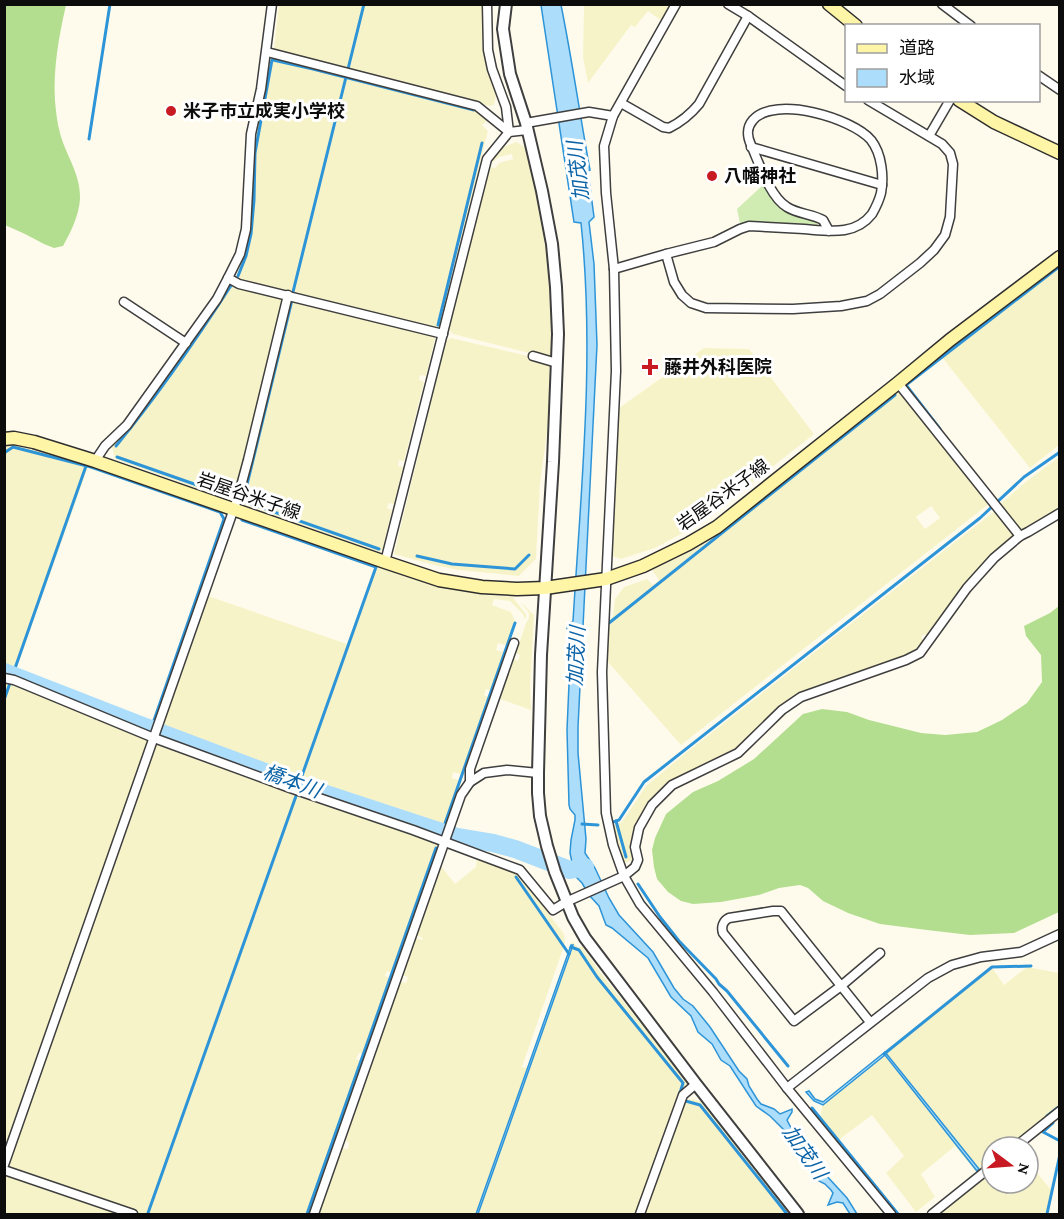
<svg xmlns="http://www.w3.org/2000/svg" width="1064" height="1219" viewBox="0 0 1064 1219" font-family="'Crimson Pro','Noto Sans JP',serif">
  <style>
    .farmland { fill: #f7f3c9; fill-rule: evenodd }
    .green { fill: #d0ecb2 }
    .forest { fill: #b3de90 }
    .water { fill: #acddfb; stroke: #2d94d8; stroke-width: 1.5 }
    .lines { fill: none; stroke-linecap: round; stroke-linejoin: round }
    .stream { stroke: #2d94d8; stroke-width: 3 }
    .river { stroke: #acddfb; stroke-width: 18 }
    .minor-casing { stroke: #3f3f3f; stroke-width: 11 }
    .tertiary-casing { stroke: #3f3f3f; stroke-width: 14 }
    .secondary-casing { stroke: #2e2e2e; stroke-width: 15 }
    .minor { stroke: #fff; stroke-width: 8 }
    .tertiary { stroke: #fff; stroke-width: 10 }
    .secondary { stroke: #fff5a7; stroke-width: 12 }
    .poi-dot { fill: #c71a22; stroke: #fff; stroke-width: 2 }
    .labels { text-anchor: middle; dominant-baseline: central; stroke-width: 6; stroke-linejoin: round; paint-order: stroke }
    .poi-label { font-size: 18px; font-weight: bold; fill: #0c0c0c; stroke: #fff; text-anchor: start }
    .street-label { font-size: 18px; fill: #0c0c0c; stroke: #fff }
    .water-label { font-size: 20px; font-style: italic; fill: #0c64a7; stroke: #fff }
  </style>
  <rect width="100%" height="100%" fill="#fffbec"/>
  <g class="farmland">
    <polygon points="279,5 484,5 484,39 488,68 496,96 494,104 491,106 481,104 279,53 274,49"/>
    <polygon points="584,5 671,5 662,21 648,11 635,27 631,25 588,83 583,57"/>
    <polygon points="271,58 278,58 477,110 488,120 482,125 488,131 439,327 433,329 237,280 236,276 240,268 249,235 255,141"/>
    <polygon points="516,142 525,147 527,153 542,223 547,262 551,309 551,357 533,354 453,334 449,330 483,190 491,167 495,168 499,163 513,159 512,154 499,157 493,162 491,161 497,152 502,148"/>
    <polygon points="1059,263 1059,445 1030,468 941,356"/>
    <polygon points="230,284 245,286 285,300 233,501 115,459 112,447 131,426 161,386 214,309"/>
    <polygon points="289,299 432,334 435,338 426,376 420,375 419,380 424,382 404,461 399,460 398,466 403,467 394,504 389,503 387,508 392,510 383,547 383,549 380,552 239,503"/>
    <polygon points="451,338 532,357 550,365 548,424 540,484 536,559 519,576 458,570 430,564 394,554 446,341"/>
    <polygon points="704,348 749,349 814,434 711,515 696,526 655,548 621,559 612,556 619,408"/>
    <path d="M897,391L898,393L900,391L990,503L681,745L607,661L608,622L613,616L615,599L624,587L647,579L653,585L659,580L652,570L679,557L702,543L704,544ZM931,506L940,518L925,529L916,517Z"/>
    <polygon points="8,443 53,453 89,464 13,678 4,676 4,445"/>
    <polygon points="1059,457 1060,503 1058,505 1059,509 1025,531 1019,531 998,506 1027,481"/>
    <polygon points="996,510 1014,534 1012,538 928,636 924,634 921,637 924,642 918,650 907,656 810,691 729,756 697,769 650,803 633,852 634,860 624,863 613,826 622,822 646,786 687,752"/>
    <polygon points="376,565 443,588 443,587 486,595 517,597 513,598 526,614 526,617 524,619 524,616 522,613 510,601 494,599 492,605 511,612 516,624 508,646 498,643 496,650 506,653 493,691 486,689 484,695 490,698 463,775 453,772 452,778 461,781 445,829 395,813 294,779 164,729 160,727 205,595 347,644"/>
    <polygon points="520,601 534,615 530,687 531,710 500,699 514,659 518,661 520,655 516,653 526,623 529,618 529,613"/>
    <polygon points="5,680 150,739 5,1158"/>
    <polygon points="156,742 438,843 394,973 387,971 385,976 392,979 366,1055 359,1053 356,1059 363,1062 336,1138 333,1137 330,1143 334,1145 309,1214 140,1214 11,1169 7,1166"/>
    <polygon points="477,857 511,869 519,875 564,934 565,943 522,1067 527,1068 571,943 573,942 579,948 582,946 599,971 686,1080 688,1086 639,1214 319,1214 342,1148 348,1149 349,1143 345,1140 400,982 406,983 408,977 403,975 416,938 422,940 423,938 416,935 441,866 455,884 476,867"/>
    <polygon points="991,966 1004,985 1027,967 1059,973 1059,1109 1012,1147 992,1147 992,1163 978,1174 955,1146 921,1174 935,1197 916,1212 886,1173 904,1156 872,1115 837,1141 820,1120 823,1101"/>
    <polygon points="693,1099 703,1102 778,1198 777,1199 778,1201 780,1200 792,1214 644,1214 681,1109 686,1100"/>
    <polygon points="1028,1162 1053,1192 1048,1214 935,1214 992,1168 992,1183 1028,1183"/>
    <polygon points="4,1173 125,1214 5,1214"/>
  </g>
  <path class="green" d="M764,184C780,217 788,210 818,222V225L750,221L740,224L737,209Z"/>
  <g class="forest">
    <path d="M4,5H66C59,36 53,68 55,101C56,111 57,123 60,133C66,156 81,174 80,199C79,215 71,232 63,246L54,248L44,244L25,234L5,225Z"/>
    <polygon points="1059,606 1059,912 1014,933 970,935 927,930 880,924 848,913 823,901 808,888 800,885 779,888 759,895 721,902 693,904 681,901 668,892 657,879 654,867 652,850 655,838 666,814 693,792 718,781 754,759 803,714 822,709 847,712 869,720 921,733 945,735 977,732 1002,720 1027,703 1042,682 1041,655 1026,636 1024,626 1050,613"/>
  </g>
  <g class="water">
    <path d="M541,5H561C572,59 580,116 590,170L588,171L594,217L589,222L594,264L597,345L578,727V753L586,839L585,853L595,868L609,898L619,915L653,952L674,988L683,999L693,1006L710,1027L739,1071L747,1079L749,1086L757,1099L761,1104L774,1109L780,1114L792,1109V1112L787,1120L802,1149L847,1198L857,1214H850L843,1203L837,1202L828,1205L833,1193L831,1190L825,1184L817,1180L802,1161L792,1144L789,1135L770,1116L756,1106L730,1066L721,1060L712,1044L698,1032L691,1016L671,997L648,958L612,928L606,925L599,906L589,895L582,883L575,876L570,853L571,840L575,820V815L570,809L569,805L567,730L571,638L570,631L567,629V625L573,621C581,489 595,356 581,223L574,222Z"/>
    <polygon points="571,945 573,945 478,1214 476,1214"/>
    <polygon points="885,1052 979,1169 977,1171 885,1055 823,1105 814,1101 806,1092 809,1091 815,1099 823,1102"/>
  </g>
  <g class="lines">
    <g class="stream">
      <polyline points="273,60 313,69 474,110"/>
      <polyline points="348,69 364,4"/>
      <polyline points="89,139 110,4"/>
      <polyline points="238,276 246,256 251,234 254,200 255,153 272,60"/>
      <polyline points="293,292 346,77"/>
      <polyline points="292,300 243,501 379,549"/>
      <polyline points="438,325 482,143"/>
      <polyline points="940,429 906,385 1060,266"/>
      <path d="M116,446C158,395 196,340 232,284"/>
      <polyline points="4,453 13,447 91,467 220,512 224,519 151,729"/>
      <polyline points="117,457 234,498"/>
      <polyline points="242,520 376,567 299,784"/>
      <polyline points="417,556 452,564 515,569 529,555"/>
      <polyline points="609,623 895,395"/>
      <polyline points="13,674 86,466"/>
      <polyline points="4,700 10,683"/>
      <polyline points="616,821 626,857"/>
      <polyline points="613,822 619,820 644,782 980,518 1024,477 1060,452"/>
      <polyline points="582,824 598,825"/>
      <polyline points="442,832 515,623"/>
      <polyline points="516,877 569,954"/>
      <polyline points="638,884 660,917 679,941 716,979 719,984 727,991 788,1066"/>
      <polyline points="571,947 579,950 597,977 683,1083 680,1093"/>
      <polyline points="884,1054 992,967 1031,966"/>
      <polyline points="682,1100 700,1105 787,1214"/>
      <polyline points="812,1108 898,1214"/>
      <polyline points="1047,1116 1060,1106"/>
      <polyline points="1059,1119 1060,1118"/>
      <polyline points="1053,1123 1043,1132 1060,1141"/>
      <polyline points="148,1213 296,796"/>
      <polyline points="307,1214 436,848"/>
      <polyline points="1047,1214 1060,1154"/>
    </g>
    <polyline class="river" points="4,672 140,725 305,787 457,837 493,843 515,849 570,870 585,867"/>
    <defs>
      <g id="minor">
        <polyline points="487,4 488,50 492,69 506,107 509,132"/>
        <polyline points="676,4 613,116 604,146 606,193 614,269 616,371 602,672 606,813 613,845 624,876 640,904 713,992 787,1088 891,1214"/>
        <polyline points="728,4 748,16 846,86"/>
        <polyline points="942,4 971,26"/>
        <polyline points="267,52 477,106 509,132"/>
        <polyline points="1038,75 1060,90"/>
        <path d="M621,103L663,127L669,128C681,122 690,115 699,104L748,16"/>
        <polyline points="526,123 589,112 613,116"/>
        <polyline points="929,136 950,100"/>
        <polyline points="751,147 882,185"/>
        <polyline points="666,254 674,282 682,295 691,303 706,308 793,309 841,306 867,301 880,294 920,263 934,250 945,235 950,217 953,164 950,153 942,144 868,100"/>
        <path d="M614,269L666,254L714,242L740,229L749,226C768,227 786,228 804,229C829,231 855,236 872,214C876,207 879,201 881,193C884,177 882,154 871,140C852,118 775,95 753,120C746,128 747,136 751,145C759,163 770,197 787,207C798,214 812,214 823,220L829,231"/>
        <polyline points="228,278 239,284 443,334"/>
        <polyline points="124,302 186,343"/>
        <polyline points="533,356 557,363"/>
        <polyline points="898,383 1020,536"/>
        <polyline points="95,461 105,446 127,425 217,299 228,278 240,254 246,229 251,134 261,89 272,4"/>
        <polyline points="385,562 487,159 509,132 527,130"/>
        <polyline points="4,678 14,680 154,738 290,788 413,830 520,870 553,910 566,902 624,876 635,867 638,860 635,847 639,828 652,805 672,785 738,753 782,710 801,697 906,660 920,653 967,588 994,558 1020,536 1028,532 1060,513"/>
        <polyline points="470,782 484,773 507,770 538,773"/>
        <path d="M870,1022L781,911H773L729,918C723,921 721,927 723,933L794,1021L841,986L880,953"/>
        <polyline points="787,1088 928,978 952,965 981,957 1021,952 1060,934"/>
        <polyline points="1015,1147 1060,1111"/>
        <polyline points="4,1165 238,497 248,460 288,295"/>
        <polyline points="4,1170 133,1214"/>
        <polyline points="314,1214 461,795 470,782 470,769 514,643"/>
        <polyline points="640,1214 683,1095 696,1084"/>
        <polyline points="932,1214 992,1166"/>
      </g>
      <polyline id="tertiary" points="506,4 503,29 510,74 526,123 542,191 552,244 556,287 558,334 553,462 541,655 538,773 538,793 540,816 547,846 555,872 573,917 585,938 696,1084 798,1214"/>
      <g id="secondary">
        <polyline points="829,4 856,26"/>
        <polyline points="959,100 994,122 1060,153"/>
        <polyline points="4,439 14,438 34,442 95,461 385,562 439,580 482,587 517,589 545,588 606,579 643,566 688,544 717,527 898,383 950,340 1060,257"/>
      </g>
    </defs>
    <use href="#minor" class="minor-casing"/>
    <use href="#tertiary" class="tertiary-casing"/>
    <use href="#secondary" class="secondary-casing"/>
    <use href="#minor" class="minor"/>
    <use href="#tertiary" class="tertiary"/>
    <use href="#secondary" class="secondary"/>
  </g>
  <g class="poi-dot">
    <circle cx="171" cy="111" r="6"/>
    <circle cx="712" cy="176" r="6"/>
    <path d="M647 358h6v6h6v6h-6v6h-6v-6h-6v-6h6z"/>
  </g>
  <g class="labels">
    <g class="poi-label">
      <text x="183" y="111">米子市立成実小学校</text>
      <text x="724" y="176">八幡神社</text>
      <text x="664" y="367">藤井外科医院</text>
    </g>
    <g class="street-label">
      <text transform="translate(723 495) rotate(-36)">岩屋谷米子線</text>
      <text transform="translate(249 496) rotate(19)">岩屋谷米子線</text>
    </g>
    <g class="water-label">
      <text transform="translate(578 171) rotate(-97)">加茂川</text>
      <text transform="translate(576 656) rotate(-87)">加茂川</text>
      <text transform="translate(292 781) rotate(20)">橋本川</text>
      <text transform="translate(805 1152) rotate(55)">加茂川</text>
    </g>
  </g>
  <rect width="1064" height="1219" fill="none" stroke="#0c0c0c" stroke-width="12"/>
  <rect x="845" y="24" width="195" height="78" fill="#ffffff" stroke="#9e9e9e" stroke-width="1.5"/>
  <rect x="857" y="44" width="30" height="9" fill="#fff5a7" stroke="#9e9e9e" stroke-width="1.5"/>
  <text x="899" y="54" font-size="18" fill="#0c0c0c">道路</text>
  <rect x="857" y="69" width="30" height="18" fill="#acddfb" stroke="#9e9e9e" stroke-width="1.5"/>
  <text x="899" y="84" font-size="18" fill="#0c0c0c">水域</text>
  <g transform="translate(1010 1165) rotate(106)"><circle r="28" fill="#ffffff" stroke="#9e9e9e" stroke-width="1.5"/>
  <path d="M0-4.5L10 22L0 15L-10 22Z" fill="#c71a22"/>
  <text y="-9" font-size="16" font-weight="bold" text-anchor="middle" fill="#0c0c0c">N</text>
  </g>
</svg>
